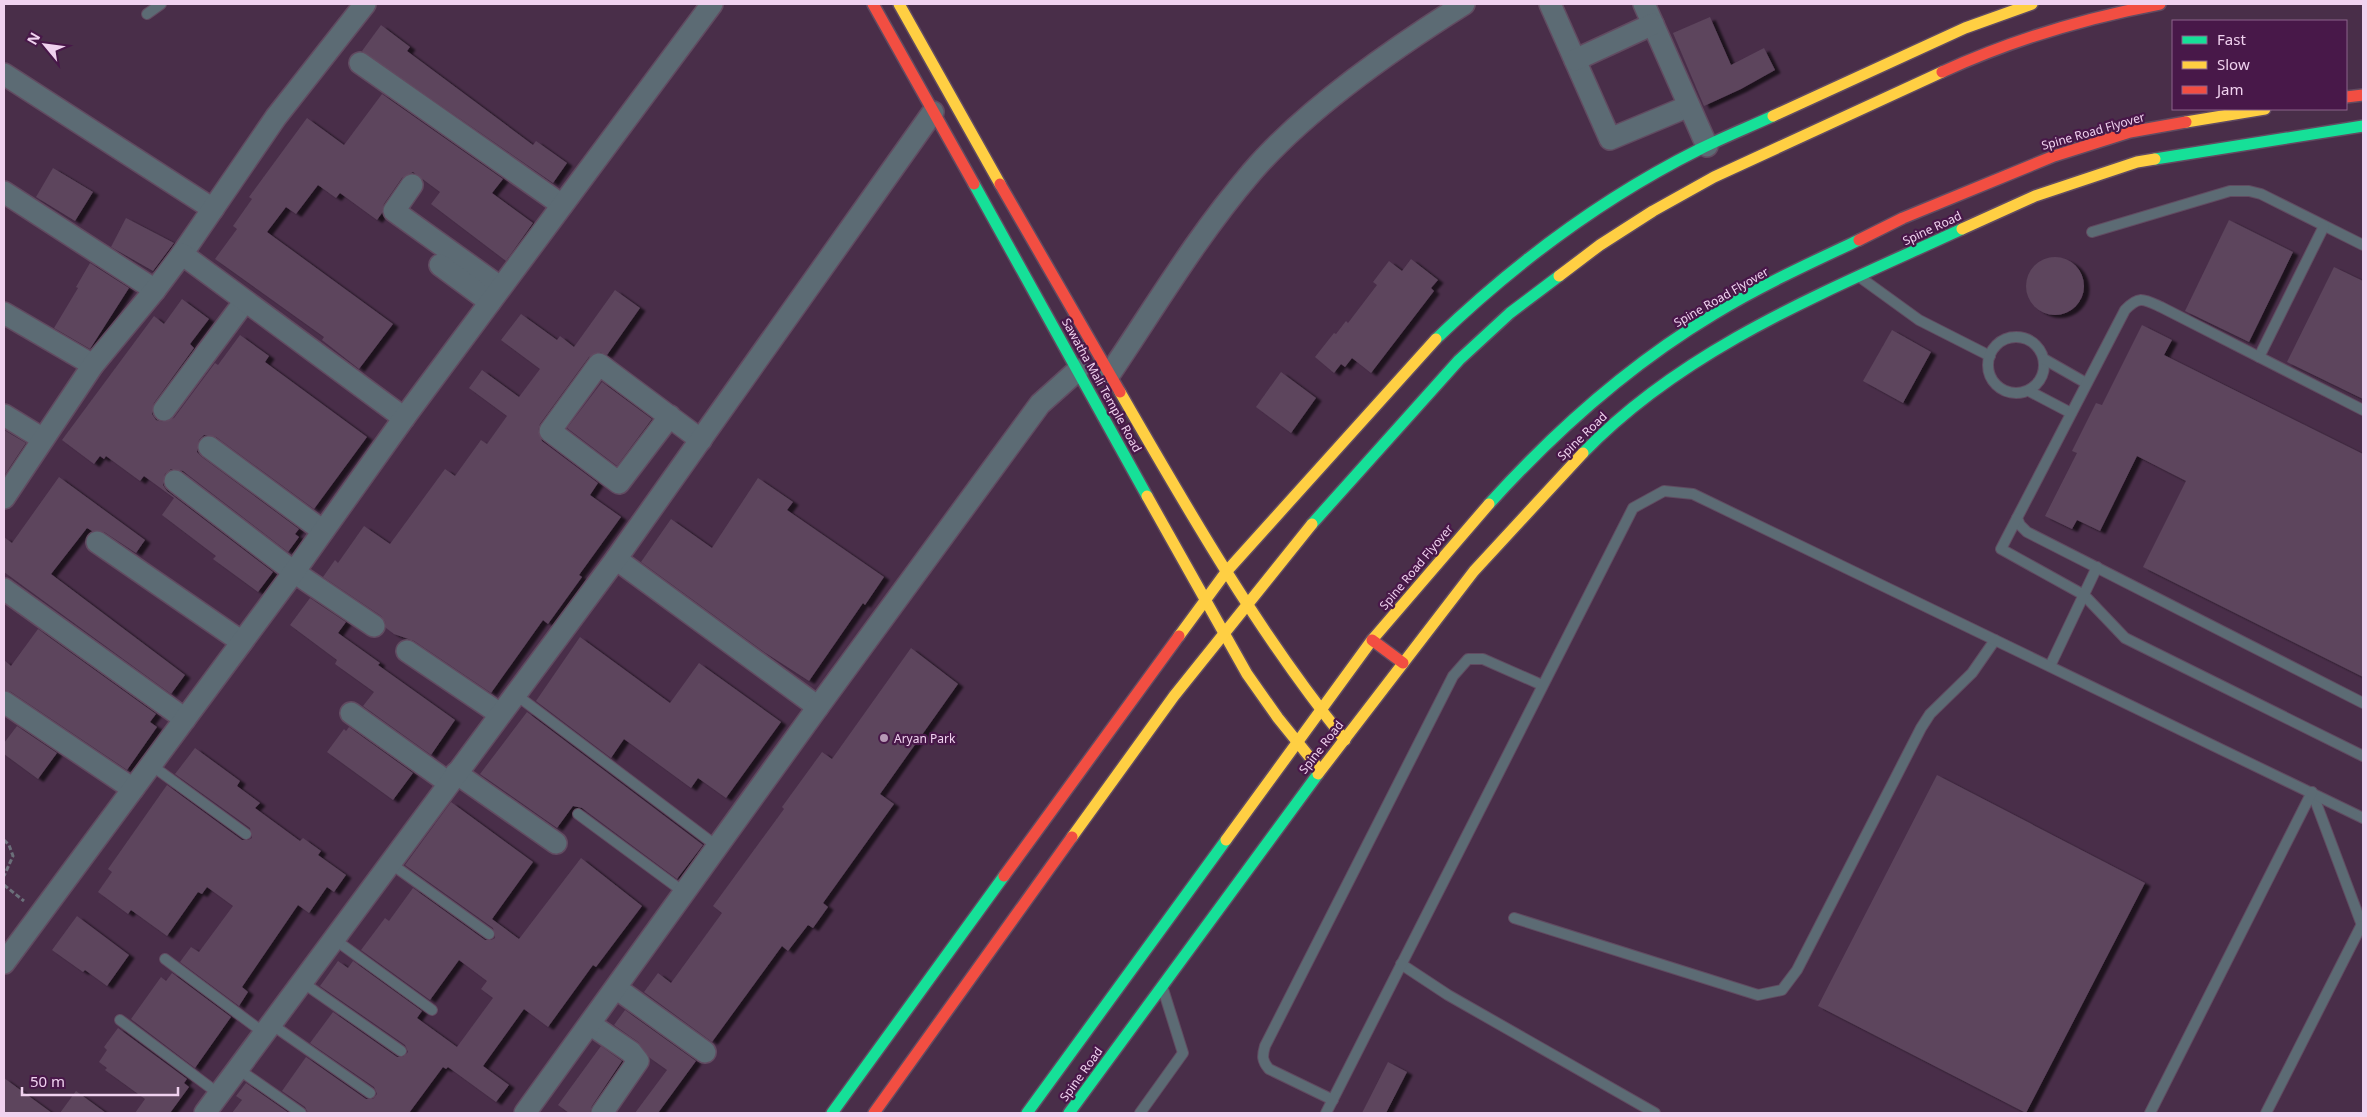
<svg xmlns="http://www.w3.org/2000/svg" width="2367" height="1117" viewBox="0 0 2367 1117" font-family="'Noto Sans',sans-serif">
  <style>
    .building { fill: #5d455d; filter: url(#shadow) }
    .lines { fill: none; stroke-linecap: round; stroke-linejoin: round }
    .lane-casing { stroke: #614b61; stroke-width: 12 }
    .street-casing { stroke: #614b61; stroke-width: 24 }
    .fast-casing { stroke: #614b61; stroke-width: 14 }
    .slow-casing { stroke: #614b61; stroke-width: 14 }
    .jam-casing { stroke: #614b61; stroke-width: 14 }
    .path { stroke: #6b6f7a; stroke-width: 3; stroke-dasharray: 5 2.5; stroke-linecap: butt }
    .lane { stroke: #5c6b74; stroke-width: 10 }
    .street { stroke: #5c6b74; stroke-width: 21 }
    .fast { stroke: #16e098; stroke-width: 11 }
    .slow { stroke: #ffcf43; stroke-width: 11 }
    .jam { stroke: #f24e42; stroke-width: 11 }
    .poi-dot { fill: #b699b5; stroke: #481849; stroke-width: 2 }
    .labels { text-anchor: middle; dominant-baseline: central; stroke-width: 4.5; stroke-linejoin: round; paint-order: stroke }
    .street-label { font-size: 12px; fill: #f0d2ef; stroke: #481849 }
    .poi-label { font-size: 12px; fill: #f0d2ef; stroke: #481849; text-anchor: start }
  </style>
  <defs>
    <filter id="shadow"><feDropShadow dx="5.5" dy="3" stdDeviation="1" flood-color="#0009"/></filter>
  </defs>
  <rect width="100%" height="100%" fill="#492e49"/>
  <g class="building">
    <polygon points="1710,17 1731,65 1764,48 1775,70 1741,89 1704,106 1673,33"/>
    <polygon points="381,25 410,47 407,51 533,145 536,141 567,163 553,183 362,51"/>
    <polygon points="382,94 503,179 492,193 533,223 506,261 431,204 440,192 413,172 402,178 384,204 382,213 377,220 340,193 336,198 318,185 296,214 286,207 267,232 393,324 359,369 322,340 324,337 215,259 237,229 233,226 252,199 249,197 307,118 344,145"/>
    <polygon points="53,168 93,192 75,221 36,197"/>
    <polygon points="126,218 174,243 153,271 111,247"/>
    <polygon points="2229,220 2293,252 2249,342 2185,311"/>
    <circle cx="2055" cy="286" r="29"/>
    <polygon points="1411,259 1438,280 1431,288 1434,291 1371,373 1352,358 1345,367 1341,364 1334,373 1315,357 1334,333 1336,334 1346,321 1348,323 1377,285 1373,282 1389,261 1402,271"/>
    <polygon points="90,263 129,288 90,349 54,328 78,288 76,287"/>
    <polygon points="2334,267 2363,281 2363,399 2287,362"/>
    <polygon points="615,290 640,308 607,355 600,352 589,357 540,424 538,430 542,441 598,483 590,495 621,517 579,575 582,577 548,624 543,620 491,693 414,641 394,634 386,628 385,621 381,616 323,577 335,560 338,563 364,526 390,544 445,469 455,476 481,440 487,444 507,416 469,388 482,370 519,397 540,369 501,340 521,314 557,340 560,336 574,347"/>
    <polygon points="182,299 209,319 190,344 194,348 154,403 152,414 156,420 163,422 174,418 215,363 218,365 240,335 269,356 265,362 367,437 314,509 216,437 204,435 199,440 197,452 202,457 299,529 295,534 299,537 288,552 183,471 171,469 165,474 163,485 167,491 273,572 258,592 213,559 216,556 162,515 174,498 144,476 140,481 106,456 104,459 100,456 94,464 62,440 154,316 164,324"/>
    <polygon points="2142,325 2172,340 2164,355 2363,454 2363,677 2143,567 2186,481 2137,456 2100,531 2077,520 2072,529 2045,516 2077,453 2072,451 2096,403 2102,405"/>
    <polygon points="1892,330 1931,352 1903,403 1863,381"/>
    <polygon points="1281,372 1316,398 1291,433 1256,407"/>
    <polygon points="602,382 652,419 617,466 567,428"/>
    <polygon points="4,430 26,443 4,476"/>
    <polygon points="59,477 145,540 136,553 104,532 92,531 87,528 51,574 185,675 171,694 4,572 4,537 12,543"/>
    <polygon points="758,478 793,502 787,510 884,577 865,605 863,603 809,681 764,652 641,562 671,519 712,548"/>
    <polygon points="310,598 346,622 338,633 380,663 378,665 455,720 431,755 363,706 374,692 335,664 337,660 290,625"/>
    <polygon points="38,629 156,714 150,722 157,727 127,770 11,692 4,690 4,660 11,666"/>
    <polygon points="580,637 670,703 699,663 781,722 726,798 698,778 691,788 624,739 611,758 536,701"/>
    <polygon points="911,648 958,684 880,794 894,804 823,903 828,907 813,928 808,925 788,951 782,946 712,1042 644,992 658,973 671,983 722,913 713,906 784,809 782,807 822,752 832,759"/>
    <polygon points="527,712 703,845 677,879 582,808 573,806 557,828 480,774"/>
    <polygon points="17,726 57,753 38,779 4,754 4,743"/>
    <polygon points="349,727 413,773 393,800 327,752 344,729 346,731"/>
    <polygon points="195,748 240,781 237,786 260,803 255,808 300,841 303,838 321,851 318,855 346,875 334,892 327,887 309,913 298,905 242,987 248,992 239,1006 180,962 191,947 199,952 233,906 207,887 202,894 198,892 167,936 131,910 128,914 98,892 112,872 108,869 167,785 242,840 248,840 252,838 250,828 175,774"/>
    <polygon points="1937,775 2145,883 2026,1113 1818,1006"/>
    <polygon points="451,802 533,862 492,919 519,939 581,858 642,906 596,967 593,965 548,1027 524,1009 483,1066 509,1085 496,1102 448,1067 446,1069 443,1067 409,1113 308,1113 305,1107 282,1091 306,1057 366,1099 373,1099 377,1094 374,1087 310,1043 333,1012 397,1057 403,1057 408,1052 405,1045 320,986 338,961 348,968 353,961 422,1011 417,1018 457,1047 493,998 481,989 487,981 459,960 430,1000 361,950 385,918 389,921 413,888 485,940 491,940 495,938 493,928 405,865"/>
    <polygon points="77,916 129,955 107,986 85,970 83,972 52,950"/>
    <polygon points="172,973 231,1017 195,1068 131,1019 161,977 166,981"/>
    <polygon points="625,1010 696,1061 658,1113 635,1113 667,1070 650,1058 638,1042 614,1025"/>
    <polygon points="118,1028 187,1079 184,1083 189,1087 170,1113 135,1113 145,1099 105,1070 107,1068 99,1062 107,1050 104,1047"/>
    <polygon points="601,1046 622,1061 592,1106 590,1113 569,1113 558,1105"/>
    <polygon points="1388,1062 1407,1072 1386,1113 1362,1113"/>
    <polygon points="4,1078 52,1113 4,1113"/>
    <polygon points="246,1083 289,1113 232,1113 242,1100 236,1096"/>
    <polygon points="76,1091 106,1113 60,1113"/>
  </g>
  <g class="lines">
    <defs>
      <g id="lane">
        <polyline points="147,14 161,4"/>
        <polyline points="2092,232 2230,191 2249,191 2261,194 2363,245"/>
        <polyline points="1861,278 1919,320 1990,356"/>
        <circle cx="2016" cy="365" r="28"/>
        <polyline points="2259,357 2324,226"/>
        <polyline points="2044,359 2086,383"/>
        <polyline points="2029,391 2071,413"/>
        <path d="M2363,410L2161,307C2144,299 2139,295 2125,310L2017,518L2020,525L2027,532L2363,703"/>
        <polyline points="2017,518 2001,549 2084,595 2125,638 2363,756"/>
        <polyline points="2050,666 2097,567"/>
        <polyline points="515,694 718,847"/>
        <polyline points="151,765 246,834"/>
        <polyline points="2312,792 2363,928"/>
        <polyline points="578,814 685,893"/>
        <polyline points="390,863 489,934"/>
        <polyline points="1514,918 1758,995 1782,990 1797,970 1921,728 1930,714 1972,673 1995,640"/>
        <polyline points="334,939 432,1010"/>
        <polyline points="165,959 264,1033"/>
        <polyline points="1401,964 1448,995 1655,1113"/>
        <polyline points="302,982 401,1051"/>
        <polyline points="120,1020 219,1094"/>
        <polyline points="271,1024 370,1093"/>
        <polyline points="238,1069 301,1113"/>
        <path d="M1333,1100L1269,1069C1262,1061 1262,1056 1265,1046L1453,676L1468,659H1483L1542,685"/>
        <polyline points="1140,1113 1183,1053 1163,989"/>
        <polyline points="1326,1113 1633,508 1664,491 1693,494 2363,818"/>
        <polyline points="2150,1113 2312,792"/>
        <polyline points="2266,1113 2361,926"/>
      </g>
      <g id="street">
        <polyline points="1550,4 1610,139 1689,106"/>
        <polyline points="1644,4 1707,146"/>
        <polyline points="1575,60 1653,24"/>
        <polyline points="360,63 562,205"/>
        <polyline points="4,74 213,209"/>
        <polyline points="412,185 394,211 500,287"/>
        <polyline points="4,192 155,290"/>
        <polyline points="182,254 276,117 365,4"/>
        <polyline points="440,265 490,302"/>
        <polyline points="4,313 93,365"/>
        <path d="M1109,375C1155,307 1197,236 1251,173C1304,111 1394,48 1464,4"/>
        <polyline points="164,410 245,301"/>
        <polyline points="4,415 43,439"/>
        <path d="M670,416L619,483L550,431L599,364C633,389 667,415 701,440"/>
        <polyline points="209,447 323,531"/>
        <polyline points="175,481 294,572 374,626"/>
        <polyline points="4,498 93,365 155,290 182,254 404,418"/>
        <polyline points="97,542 242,642"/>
        <polyline points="616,559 818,707"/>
        <polyline points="4,589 185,719"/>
        <polyline points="407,651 500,714"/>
        <polyline points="4,702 133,789"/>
        <polyline points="351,713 449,783"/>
        <polyline points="456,773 556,843"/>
        <polyline points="4,963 294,572 404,418 712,4"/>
        <polyline points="616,988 705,1052"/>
        <polyline points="590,1024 631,1052 638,1061 602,1113"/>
        <polyline points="205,1113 616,559 933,112"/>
        <polyline points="525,1113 818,707 1040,404 1078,370"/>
      </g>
      <g id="fast">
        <polyline points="2155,159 2363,126"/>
        <polyline points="974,184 1147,496"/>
        <path d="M1436,339C1514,264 1604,197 1700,149C1724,137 1749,127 1773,116"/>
        <path d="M1583,453C1686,346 1830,290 1962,229"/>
        <path d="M1489,504C1555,431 1629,365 1714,314C1760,286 1810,263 1859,240"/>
        <polyline points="1312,524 1459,360 1510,313 1559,276"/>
        <polyline points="832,1113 1004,876"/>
        <polyline points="1027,1113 1226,840"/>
        <polyline points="1069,1113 1318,774"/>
      </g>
      <g id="slow">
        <polyline points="899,4 1000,184"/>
        <polyline points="1773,116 1965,28 2032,4"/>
        <polyline points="2186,122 2265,109"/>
        <polyline points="1962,229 2035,196 2137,162 2155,159"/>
        <polyline points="1559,276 1600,245 1653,211 1714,177 1942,72"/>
        <path d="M1120,392C1189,512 1258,632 1345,740"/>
        <polyline points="1147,496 1247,674 1278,718 1320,770"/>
        <polyline points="1179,636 1226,572 1436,339"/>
        <polyline points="1318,774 1474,571 1583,453"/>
        <polyline points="1072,837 1174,696 1312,524"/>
        <polyline points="1226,840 1372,640 1489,504"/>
      </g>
      <g id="jam">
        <polyline points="873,4 974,184"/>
        <path d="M1942,72C2012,40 2085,18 2160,4"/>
        <polyline points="2346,97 2363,95"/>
        <polyline points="1000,184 1120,392"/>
        <polyline points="1859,240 1903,218 2054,156 2130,132 2186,122"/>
        <polyline points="1372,640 1403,663"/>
        <polyline points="1004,876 1179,636"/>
        <polyline points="874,1113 1072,837"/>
      </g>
    </defs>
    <use href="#lane" class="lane-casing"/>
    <use href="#street" class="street-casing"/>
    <use href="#fast" class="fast-casing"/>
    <use href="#slow" class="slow-casing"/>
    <use href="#jam" class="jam-casing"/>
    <g class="path">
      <polyline points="4,840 9,845 13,856 4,876"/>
      <polyline points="4,885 24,901"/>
    </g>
    <use href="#lane" class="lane"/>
    <use href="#street" class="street"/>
    <use href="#fast" class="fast"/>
    <use href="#slow" class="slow"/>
    <use href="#jam" class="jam"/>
  </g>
  <circle class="poi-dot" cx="884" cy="738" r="5"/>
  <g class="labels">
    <g class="street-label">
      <text transform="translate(2093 131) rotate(-16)">Spine Road Flyover</text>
      <text transform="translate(1932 228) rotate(-25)">Spine Road</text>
      <text transform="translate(1721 297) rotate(-30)">Spine Road Flyover</text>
      <text transform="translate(1102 385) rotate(61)">Sawatha Mali Temple Road</text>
      <text transform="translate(1582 436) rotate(-44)">Spine Road</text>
      <text transform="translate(1416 567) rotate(-50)">Spine Road Flyover</text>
      <text transform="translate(1321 747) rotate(-52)">Spine Road</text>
      <text transform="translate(1081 1074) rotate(-54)">Spine Road</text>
    </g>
    <g class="poi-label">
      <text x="894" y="738">Aryan Park</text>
    </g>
  </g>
  <rect width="2367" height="1117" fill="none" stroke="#f0d2ef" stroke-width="10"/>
  <rect x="2172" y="20" width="175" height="90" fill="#481849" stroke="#8b628b"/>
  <rect x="2182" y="36" width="25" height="8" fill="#16e098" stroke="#8b628b"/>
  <text x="2217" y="45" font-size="15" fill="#f0d2ef">Fast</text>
  <rect x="2182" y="61" width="25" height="8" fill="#ffcf43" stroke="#8b628b"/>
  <text x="2217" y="70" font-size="15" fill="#f0d2ef">Slow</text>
  <rect x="2182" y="86" width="25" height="8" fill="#f24e42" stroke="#8b628b"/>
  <text x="2217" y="95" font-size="15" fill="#f0d2ef">Jam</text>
  <g transform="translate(45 45) rotate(299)" stroke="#481849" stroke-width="4" paint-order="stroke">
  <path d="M0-4L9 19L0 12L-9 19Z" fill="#f0d2ef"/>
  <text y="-8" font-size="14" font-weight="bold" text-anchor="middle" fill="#f0d2ef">N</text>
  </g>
  <path d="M22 1087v8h156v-8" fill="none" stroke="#f0d2ef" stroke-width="2.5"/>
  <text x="30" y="1087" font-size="15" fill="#f0d2ef" stroke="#481849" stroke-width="4" paint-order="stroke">50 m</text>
</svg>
